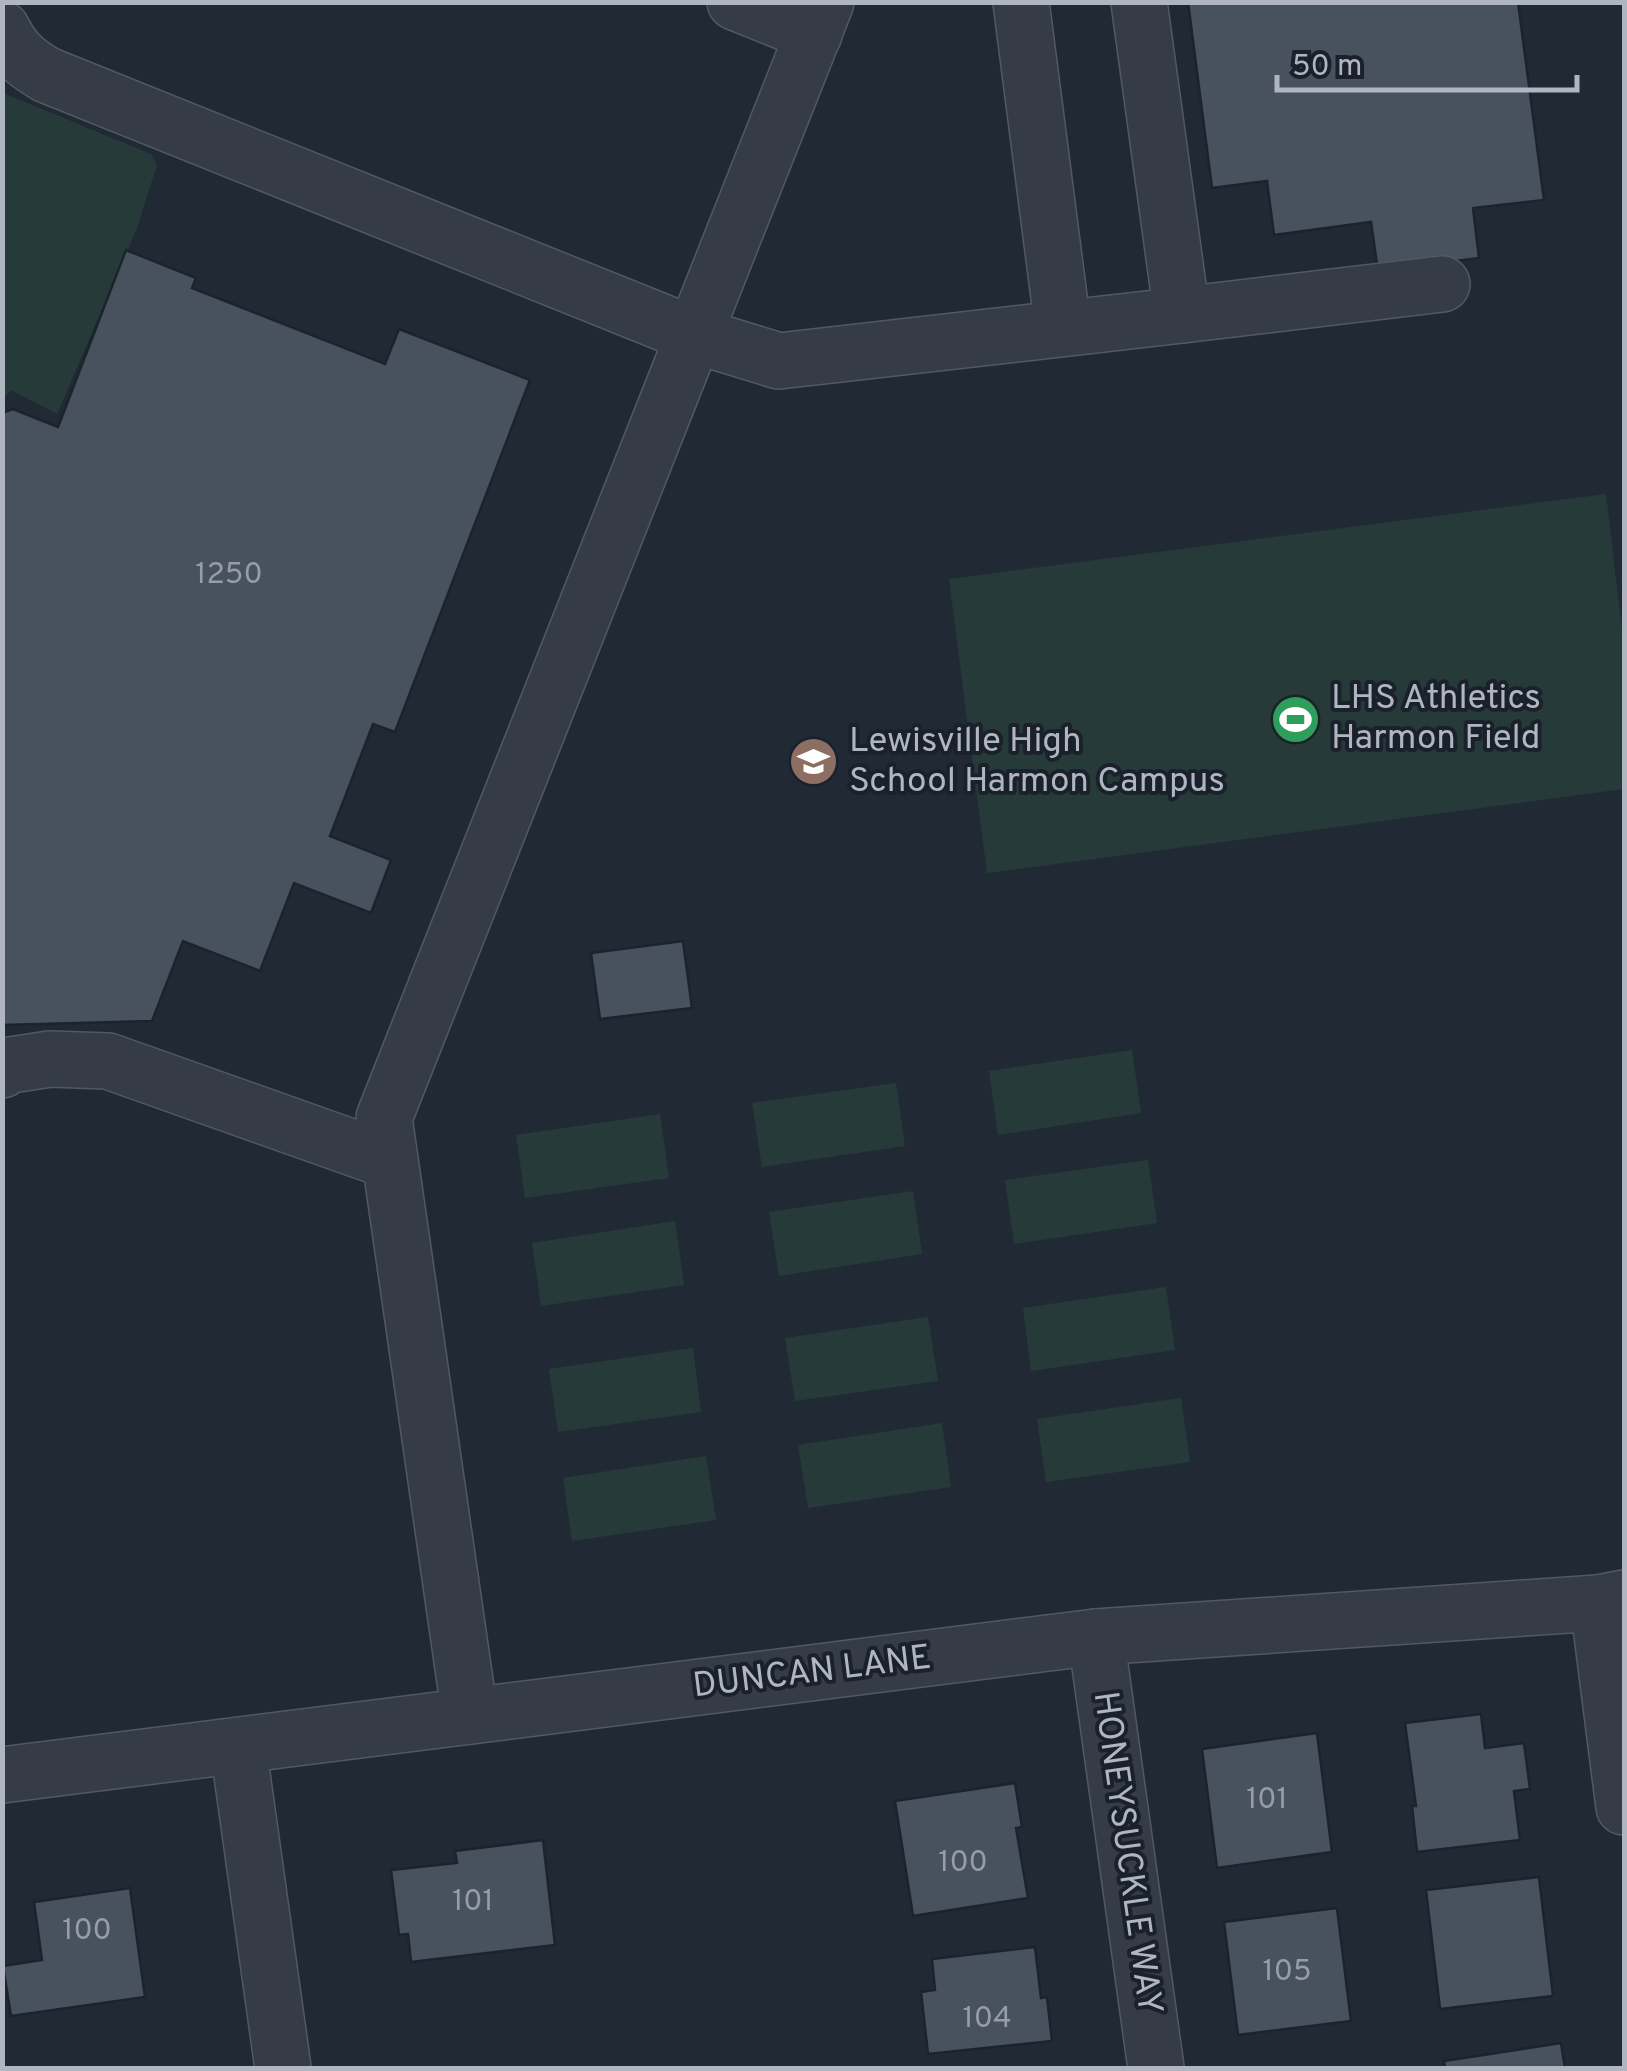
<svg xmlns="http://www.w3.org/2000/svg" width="1627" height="2071" viewBox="0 0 1627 2071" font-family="Overpass,sans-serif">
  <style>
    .green { fill: #273a3a }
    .building { fill: #48515e; stroke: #1c232c; stroke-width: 2.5 }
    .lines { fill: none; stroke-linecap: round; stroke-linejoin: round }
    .minor-casing { stroke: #525963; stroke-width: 58 }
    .minor { stroke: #353c45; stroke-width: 55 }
    .labels { text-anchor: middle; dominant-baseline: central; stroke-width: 8; stroke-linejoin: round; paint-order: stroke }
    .number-label { font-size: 30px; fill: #959da9 }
    .poi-label { font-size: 35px; fill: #afb6c2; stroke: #1a212a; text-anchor: start }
    .street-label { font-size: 35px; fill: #afb6c2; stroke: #1a212a }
  </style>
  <rect width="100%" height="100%" fill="#212a34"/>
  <g class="green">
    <polygon points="3,93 151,154 157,165 137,228 57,414 11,390 3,399"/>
    <polygon points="1606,494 1624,648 1624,789 987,873 949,579"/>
    <polygon points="1132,1050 1141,1113 998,1135 989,1071"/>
    <polygon points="896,1083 905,1146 762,1167 752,1103"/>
    <polygon points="660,1114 669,1178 525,1198 516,1135"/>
    <polygon points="1148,1160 1157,1223 1014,1244 1005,1180"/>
    <polygon points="913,1191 922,1254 779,1276 769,1212"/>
    <polygon points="675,1221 684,1285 541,1306 532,1243"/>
    <polygon points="1166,1287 1175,1350 1031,1371 1023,1308"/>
    <polygon points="928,1317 938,1381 795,1401 785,1338"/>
    <polygon points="693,1348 701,1412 558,1432 549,1369"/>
    <polygon points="1181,1398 1190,1462 1046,1482 1037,1419"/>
    <polygon points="942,1423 951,1487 808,1508 798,1445"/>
    <polygon points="706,1456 716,1520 572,1541 563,1478"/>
  </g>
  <g class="building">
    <polygon points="1188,2 1518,2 1544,200 1473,208 1479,258 1378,271 1371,222 1274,235 1267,181 1212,188"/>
    <polygon points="126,250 196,278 192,288 385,364 399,329 530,380 395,732 373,724 330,836 391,860 371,913 294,883 260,971 183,941 152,1021 2,1025 2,413 13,409 58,427"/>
    <polygon points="683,941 692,1008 600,1019 591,953"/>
    <polygon points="1481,1714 1485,1748 1524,1743 1530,1789 1514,1791 1520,1840 1417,1852 1412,1806 1416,1806 1405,1723"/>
    <polygon points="1317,1733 1332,1852 1217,1868 1202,1749"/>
    <polygon points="1015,1783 1022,1827 1016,1828 1028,1898 913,1916 895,1801"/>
    <polygon points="543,1840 555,1945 411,1962 408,1934 399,1935 391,1870 457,1863 455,1851"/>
    <polygon points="1539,1877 1553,1996 1440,2009 1426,1890"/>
    <polygon points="130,1888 145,1997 11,2016 3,1966 42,1960 34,1902"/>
    <polygon points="1337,1908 1351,2021 1238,2035 1224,1922"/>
    <polygon points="1035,1947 1041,1998 1047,1997 1052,2041 928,2054 921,1992 935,1990 932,1959"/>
    <polygon points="1561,2043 1565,2068 1445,2068 1444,2061"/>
  </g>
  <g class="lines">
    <defs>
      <g id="minor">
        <polyline points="735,2 814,34"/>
        <polyline points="1021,2 1063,328"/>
        <path d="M2,29C13,52 26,63 47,75L694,335L826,2"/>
        <polyline points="1182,315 1442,284"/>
        <polyline points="2,1070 4,1066 50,1059 108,1061 390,1161"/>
        <polyline points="1598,1603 1624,1807"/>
        <polyline points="1096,1637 1156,2068"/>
        <polyline points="470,1716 384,1118 694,335 779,361 1182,315 1139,2"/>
        <polyline points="238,1746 283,2068"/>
        <polyline points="2,1775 1096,1637 1598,1603 1624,1598"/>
      </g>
    </defs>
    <use href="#minor" class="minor-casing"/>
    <use href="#minor" class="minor"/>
  </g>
  <defs>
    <symbol id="stadium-disc" viewBox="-11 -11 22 22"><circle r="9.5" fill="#2e9e5b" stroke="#1a212a"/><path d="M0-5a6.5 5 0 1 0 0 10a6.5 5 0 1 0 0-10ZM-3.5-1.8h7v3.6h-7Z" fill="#fff"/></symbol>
    <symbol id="school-disc" viewBox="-11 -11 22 22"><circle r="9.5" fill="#8d6e63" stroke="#1a212a"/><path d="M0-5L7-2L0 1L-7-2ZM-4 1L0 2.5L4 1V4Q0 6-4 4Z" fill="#fff"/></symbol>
  </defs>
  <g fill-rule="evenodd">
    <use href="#stadium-disc" x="1268" y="692" width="55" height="55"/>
    <use href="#school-disc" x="786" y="734" width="55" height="55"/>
  </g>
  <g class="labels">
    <g class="number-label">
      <text x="229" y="575">1250</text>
      <text x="1267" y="1800">101</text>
      <text x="963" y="1863">100</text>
      <text x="473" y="1902">101</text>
      <text x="87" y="1931">100</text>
      <text x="1287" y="1972">105</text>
      <text x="987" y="2019">104</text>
    </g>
    <g class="poi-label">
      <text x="1331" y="699">LHS Athletics<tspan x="1331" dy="40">Harmon Field</tspan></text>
      <text x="849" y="742">Lewisville High<tspan x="849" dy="40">School Harmon Campus</tspan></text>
    </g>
    <g class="street-label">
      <text transform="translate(812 1673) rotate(-7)">DUNCAN LANE</text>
      <text transform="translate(1126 1853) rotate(82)">HONEYSUCKLE WAY</text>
    </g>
  </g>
  <rect width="1627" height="2071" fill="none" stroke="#afb6c2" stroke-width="10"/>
  <path d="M1277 75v15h300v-15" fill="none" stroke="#afb6c2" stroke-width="5"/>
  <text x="1292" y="75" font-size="30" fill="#afb6c2" stroke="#1a212a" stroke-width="8" paint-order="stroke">50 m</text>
</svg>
